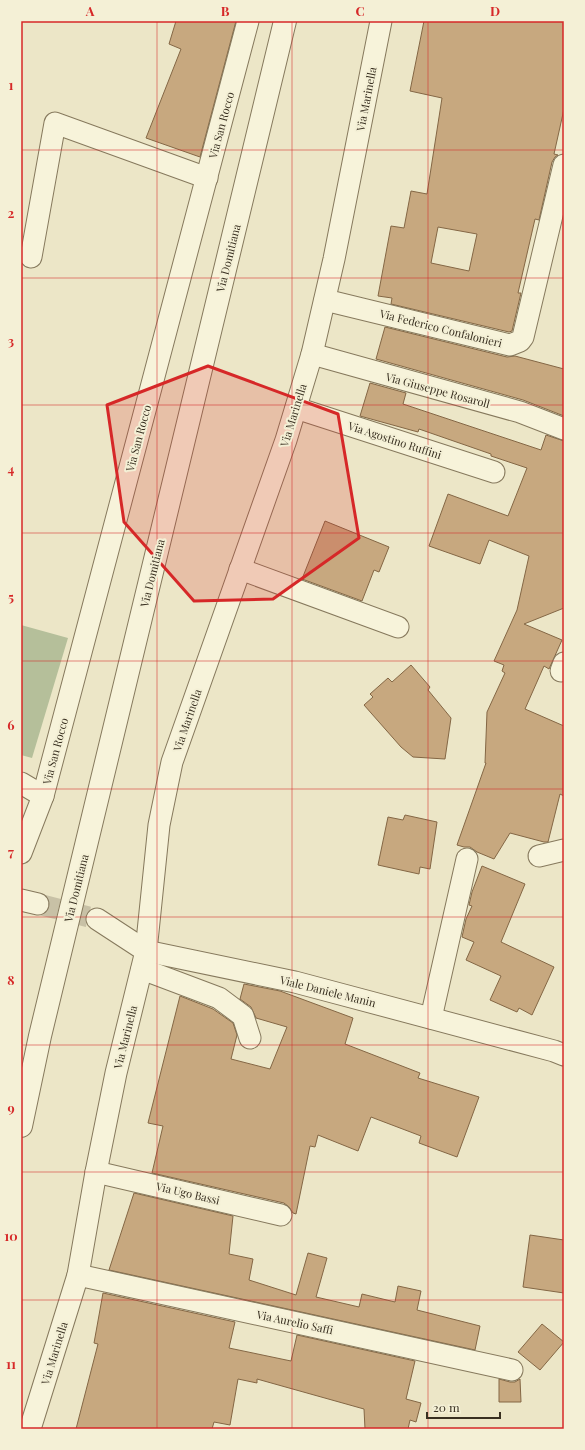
<svg xmlns="http://www.w3.org/2000/svg" width="585" height="1450" viewBox="0 0 585 1450" font-family="'Playfair Display',serif">
  <style>
    .cemetery { fill: #b5bf9a }
    .building { fill: #c7a87f; stroke: #846745; fill-rule: evenodd }
    .lines { fill: none; stroke-linecap: round; stroke-linejoin: round }
    .minor-tunnel { stroke: #c8c1a6; stroke-width: 21; stroke-dasharray: 21 10; stroke-linecap: butt }
    .minor-casing { stroke: #86795d; stroke-width: 23 }
    .tertiary-casing { stroke: #86795d; stroke-width: 24 }
    .minor { stroke: #f7f3da; stroke-width: 21 }
    .tertiary { stroke: #f7f3da; stroke-width: 22 }
    .marked { fill: #d62828; fill-opacity: 0.2; stroke: #d62828; stroke-width: 3; stroke-linejoin: round }
    .grid { fill: none; stroke: #d62828; stroke-width: 1; stroke-opacity: 0.55 }
    .labels { text-anchor: middle; dominant-baseline: central; stroke-width: 4; stroke-linejoin: round; paint-order: stroke }
    .street-label { font-size: 11px; fill: #382f20; stroke: #f4f0d6 }
    .neatline { fill: none; stroke: #d62828; stroke-width: 1.5 }
    .grid-label { font-size: 13px; text-anchor: middle; font-weight: bold; fill: #d62828 }
  </style>
  <rect width="100%" height="100%" fill="#ece6c7"/>
  <polygon class="cemetery" points="21,625 68,638 32,758 21,755"/>
  <g class="building">
    <polygon points="176,21 236,21 200,157 146,138 181,49 169,44"/>
    <path d="M424,21H564V109L554,154L558,155L555,157L552,162L539,220L535,219L518,293H521L512,331L509,332L391,304L392,298L378,296L391,226L404,228L411,191L427,194L442,98L410,91ZM438,227L477,234L469,271L431,263Z"/>
    <polygon points="385,327 507,357 515,356 564,369 564,416 523,400 376,359"/>
    <polygon points="370,383 406,393 403,404 541,450 546,435 564,441 564,608 524,624 562,640 549,669 544,666 525,709 564,726 564,796 560,794 548,842 544,842 510,833 494,859 477,852 470,847 464,847 457,845 486,763 485,763 487,712 505,673 502,671 504,665 494,661 517,610 529,556 489,540 480,564 429,546 448,494 508,516 527,468 491,456 491,454 419,429 418,432 360,416"/>
    <polygon points="325,521 389,547 379,572 374,570 362,601 302,579"/>
    <polygon points="411,665 430,687 428,690 451,718 445,759 413,757 401,747 364,705 373,697 370,694 388,678 392,682"/>
    <polygon points="405,815 437,822 430,869 420,867 419,874 378,865 388,817 403,820"/>
    <polygon points="482,866 525,884 501,942 554,967 532,1015 519,1008 517,1012 490,1000 501,976 466,960 474,942 462,937 466,919 472,906 469,905 472,892"/>
    <polygon points="244,984 280,991 353,1018 345,1044 420,1073 418,1078 479,1097 457,1157 419,1143 421,1136 371,1117 358,1151 318,1135 315,1147 310,1146 296,1214 293,1213 289,1207 284,1203 152,1173 163,1126 148,1123 180,996 213,1009 233,1023 237,1035 231,1059 270,1069 287,1027 256,1018 251,1007 240,999"/>
    <polygon points="134,1193 233,1216 229,1254 253,1259 249,1280 296,1295 308,1253 327,1258 316,1297 359,1307 362,1294 395,1302 398,1286 421,1291 417,1310 480,1326 475,1350 109,1270"/>
    <polygon points="530,1235 564,1240 564,1293 523,1287"/>
    <polygon points="103,1293 235,1322 229,1348 291,1361 297,1335 415,1361 406,1399 421,1403 416,1422 410,1420 408,1429 365,1429 364,1409 257,1379 257,1383 238,1379 230,1425 214,1422 212,1429 76,1429 98,1344 94,1343"/>
    <polygon points="542,1324 564,1342 540,1370 518,1352"/>
    <polygon points="499,1379 510,1382 515,1382 520,1379 521,1402 499,1402"/>
  </g>
  <g class="lines">
    <polyline class="minor-tunnel" points="38,904 97,919"/>
    <defs>
      <g id="minor">
        <polyline points="31,257 55,123 207,178"/>
        <polyline points="325,300 510,345 520,341 523,337 564,165"/>
        <polyline points="312,354 520,412 564,429"/>
        <polyline points="296,408 494,472"/>
        <polyline points="240,569 398,627"/>
        <polyline points="561,671 564,663"/>
        <polyline points="21,783 43,796"/>
        <polyline points="21,853 43,796 248,21"/>
        <polyline points="539,856 564,850"/>
        <polyline points="21,900 38,904"/>
        <polyline points="97,919 146,951 295,982 554,1051 564,1055"/>
        <polyline points="142,969 219,998 243,1016 250,1038"/>
        <polyline points="431,1018 467,859"/>
        <polyline points="96,1172 281,1215"/>
        <polyline points="78,1275 512,1370"/>
        <polyline points="30,1429 78,1275 96,1172 116,1073 146,951 159,825 172,762 286,440 312,354 334,259 381,21"/>
      </g>
      <polyline id="tertiary" points="21,1126 40,1036 285,21"/>
    </defs>
    <use href="#minor" class="minor-casing"/>
    <use href="#tertiary" class="tertiary-casing"/>
    <use href="#minor" class="minor"/>
    <use href="#tertiary" class="tertiary"/>
  </g>
  <path class="marked" d="M208,366L338,414L359,538L273,599L194,601L124,522L107,405Z"/>
  <path class="grid" d="M157,21V1429M292,21V1429M428,21V1429M21,150H564M21,278H564M21,405H564M21,533H564M21,661H564M21,789H564M21,917H564M21,1045H564M21,1172H564M21,1300H564"/>
  <g class="labels">
    <g class="street-label">
      <text transform="translate(366 99) rotate(-79)">Via Marinella</text>
      <text transform="translate(221 125) rotate(-75)">Via San Rocco</text>
      <text transform="translate(228 258) rotate(-76)">Via Domitiana</text>
      <text transform="translate(441 328) rotate(14)">Via Federico Confalonieri</text>
      <text transform="translate(438 390) rotate(15)">Via Giuseppe Rosaroll</text>
      <text transform="translate(293 415) rotate(-73)">Via Marinella</text>
      <text transform="translate(138 438) rotate(-75)">Via San Rocco</text>
      <text transform="translate(395 440) rotate(18)">Via Agostino Ruffini</text>
      <text transform="translate(152 573) rotate(-76)">Via Domitiana</text>
      <text transform="translate(187 720) rotate(-71)">Via Marinella</text>
      <text transform="translate(55 751) rotate(-75)">Via San Rocco</text>
      <text transform="translate(76 888) rotate(-76)">Via Domitiana</text>
      <text transform="translate(328 991) rotate(14)">Viale Daniele Manin</text>
      <text transform="translate(125 1037) rotate(-76)">Via Marinella</text>
      <text transform="translate(188 1193) rotate(13)">Via Ugo Bassi</text>
      <text transform="translate(295 1322) rotate(12)">Via Aurelio Saffi</text>
      <text transform="translate(54 1353) rotate(-73)">Via Marinella</text>
    </g>
  </g>
  <rect width="585" height="1450" fill="none" stroke="#f4f0d6" stroke-width="44"/>
  <path d="M427 1412v6h73v-6" fill="none" stroke="#382f20" stroke-width="2"/>
  <text x="433" y="1412" font-size="12" fill="#382f20" stroke="#f4f0d6" stroke-width="3" paint-order="stroke">20 m</text>
  <rect x="22" y="22" width="541" height="1406" class="neatline"/>
  <g class="grid-label">
    <text x="90" y="16">A</text>
    <text x="225" y="16">B</text>
    <text x="360" y="16">C</text>
    <text x="495" y="16">D</text>
    <text x="11" y="90">1</text>
    <text x="11" y="218">2</text>
    <text x="11" y="346">3</text>
    <text x="11" y="474">4</text>
    <text x="11" y="602">5</text>
    <text x="11" y="730">6</text>
    <text x="11" y="857">7</text>
    <text x="11" y="985">8</text>
    <text x="11" y="1113">9</text>
    <text x="11" y="1241">10</text>
    <text x="11" y="1369">11</text>
  </g>
</svg>
